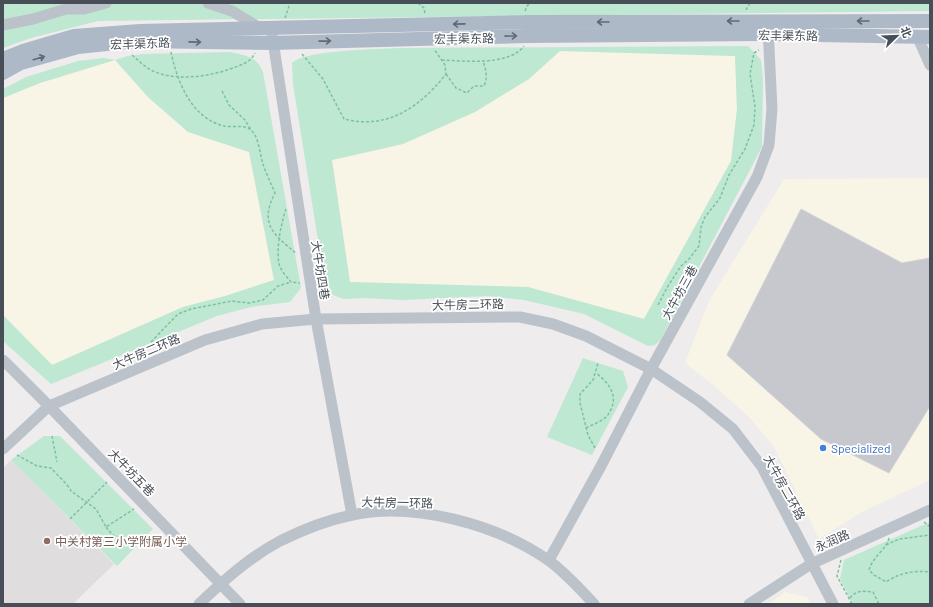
<svg xmlns="http://www.w3.org/2000/svg" width="933" height="607" viewBox="0 0 933 607" font-family="Barlow,'Noto Sans SC',sans-serif">
  <style>
    .commercial { fill: #f8f4e6 }
    .education { fill: #dfdddd }
    .green { fill: #bee8d1; fill-rule: evenodd }
    .building { fill: #c7c8ce; stroke: #d0d2d7 }
    .lines { fill: none; stroke-linecap: round; stroke-linejoin: round }
    .path { stroke: #7bc1a3; stroke-width: 1.5; stroke-dasharray: 3 2; stroke-linecap: butt }
    .minor { stroke: #bcc2ca; stroke-width: 11 }
    .major { stroke: #aeb9c8; stroke-width: 14 }
    .oneway { stroke: #616973 }
    .shop-dot { fill: #3f7fe0; stroke: #fff; stroke-width: 1.5 }
    .education-dot { fill: #8d6e63; stroke: #fff; stroke-width: 1.5 }
    .labels { text-anchor: middle; dominant-baseline: central; stroke-width: 3.5; stroke-linejoin: round; paint-order: stroke }
    .street-label { font-size: 12px; fill: #474e57; stroke: #fff }
    .shop-label { font-size: 12px; fill: #366cbe; stroke: #fff; text-anchor: start }
    .education-label { font-size: 12px; fill: #785e54; stroke: #fff; text-anchor: start }
  </style>
  <rect width="100%" height="100%" fill="#eeecec"/>
  <g class="commercial">
    <polygon points="560,51 735,56 737,109 731,161 644,319 528,287 349,282 332,160 403,144 529,79"/>
    <polygon points="115,60 148,97 188,132 249,152 274,280 225,296 183,307 52,365 3,315 3,98 40,83"/>
    <polygon points="930,178 930,480 862,512 819,539 774,447 751,419 718,389 685,363 709,301 784,179"/>
    <polygon points="785,592 807,597 811,604 768,604"/>
  </g>
  <polygon class="education" points="11,460 114,564 73,604 3,604 3,468"/>
  <g class="green">
    <polygon points="3,3 930,3 930,11 98,21 31,38 3,48"/>
    <path d="M748,46L761,60L763,80L762,147L661,339L655,345L648,346L584,314L524,300L488,296L402,300L366,298L344,299L333,295L324,286L318,240L293,84L292,63C305,50 379,49 400,48ZM560,51L735,56L737,109L731,161L644,319L528,287L350,282L332,160L403,144L475,112L529,79Z"/>
    <path d="M230,52C247,56 256,56 263,72L301,288L290,302L251,307L217,316L51,384L3,341V315L52,365L183,307L225,296L274,280L249,152L188,132L148,97L115,60L40,83L3,98V89L26,77L78,61L104,58L115,60L128,56L143,54Z"/>
    <polygon points="583,358 623,371 628,387 592,455 547,437"/>
    <polygon points="44,436 60,436 153,529 117,566 11,460"/>
    <polygon points="930,522 930,604 853,604 840,579 844,560"/>
  </g>
  <polygon class="building" points="801,209 902,263 930,258 930,406 889,473 821,439 727,355"/>
  <g class="lines">
    <g class="path">
      <polyline points="418,3 424,8 425,14"/>
      <polyline points="746,10 750,3"/>
      <polyline points="525,11 527,6 530,3"/>
      <polyline points="285,18 290,3"/>
      <path d="M171,52C177,81 191,118 224,126C231,128 245,124 251,130C259,137 260,155 263,164C266,174 271,183 275,193C259,224 273,234 297,254"/>
      <path d="M302,54L323,79L344,119C388,130 420,107 446,74L445,65L434,49"/>
      <path d="M132,55C138,60 143,65 149,69C172,82 207,77 230,69C241,65 250,63 255,53"/>
      <path d="M442,60C463,61 510,66 524,46"/>
      <path d="M446,74L456,88L467,93L474,86H484C488,77 486,70 483,61"/>
      <polyline points="222,91 229,105 245,120 251,130"/>
      <path d="M286,209C281,224 276,248 279,264C281,271 287,277 291,282L300,283"/>
      <polyline points="658,305 668,286 681,266 689,259 699,246 701,227 705,217 720,198 729,175 745,149 754,125 755,107 750,74 754,53 759,50"/>
      <polyline points="151,342 178,314 191,309 232,301 249,303 263,300 278,286 291,282"/>
      <path d="M586,428C593,424 605,421 609,413C620,396 608,382 596,373"/>
      <polyline points="52,436 57,462"/>
      <polyline points="595,448 588,435 580,403 580,394 593,380 598,363"/>
      <path d="M17,455L37,466L51,468C56,474 68,484 71,491L96,509L106,527L134,509"/>
      <polyline points="70,519 107,482"/>
      <polyline points="924,522 930,527"/>
      <path d="M106,527C112,535 117,539 127,540"/>
      <path d="M889,538C887,549 873,556 869,570L874,575L886,582C899,573 914,570 930,572"/>
      <polyline points="886,545 899,539 930,535"/>
      <polyline points="841,560 837,576 852,604"/>
      <path d="M850,598C856,590 863,591 873,592L879,604"/>
    </g>
    <g class="minor">
      <polyline points="208,3 232,11 260,28"/>
      <polyline points="3,25 33,19 66,9 84,9 106,3"/>
      <polyline points="271,28 316,319 352,515"/>
      <polyline points="918,38 930,65"/>
      <polyline points="3,360 49,406 240,604"/>
      <polyline points="3,449 49,406 205,340 262,324 316,319 520,317 553,324 586,336 651,369 700,402 733,429 762,467 833,604"/>
      <polyline points="549,560 601,466 651,369 757,177 769,145 772,109 768,28"/>
      <path d="M199,604C224,580 250,557 280,541C302,530 328,520 352,515C414,502 496,524 548,560C565,572 580,589 594,604"/>
      <polyline points="749,604 811,564 930,510"/>
    </g>
    <g class="major">
      <polyline points="3,59 23,51 74,36 140,31 530,22 930,21"/>
      <polyline points="3,73 21,63 78,47 135,41 272,43 527,36 762,34 930,37"/>
    </g>
  </g>
  <defs><path id="oneway-shaft" d="M-6 0H5M1.5-3L5.5 0L1.5 3" fill="none" stroke-width="1.6" stroke-linecap="round" stroke-linejoin="round"/></defs>
  <g class="oneway">
    <use href="#oneway-shaft" transform="translate(733 21) rotate(180)"/>
    <use href="#oneway-shaft" transform="translate(863 21) rotate(180)"/>
    <use href="#oneway-shaft" transform="translate(603 22) rotate(180)"/>
    <use href="#oneway-shaft" transform="translate(459 24) rotate(179)"/>
    <use href="#oneway-shaft" transform="translate(511 36) rotate(-1)"/>
    <use href="#oneway-shaft" transform="translate(325 41) rotate(-1)"/>
    <use href="#oneway-shaft" transform="translate(195 42) rotate(1)"/>
    <use href="#oneway-shaft" transform="translate(39 58) rotate(-16)"/>
  </g>
  <circle class="shop-dot" cx="823" cy="448" r="4"/>
  <circle class="education-dot" cx="47" cy="541" r="4"/>
  <g class="labels">
    <g class="street-label">
      <text transform="translate(788 35) rotate(1)">宏丰渠东路</text>
      <text transform="translate(464 38) rotate(-1)">宏丰渠东路</text>
      <text transform="translate(140 43) rotate(-2)">宏丰渠东路</text>
      <text transform="translate(321 270) rotate(81)">大牛坊四巷</text>
      <text transform="translate(679 292) rotate(-61)">大牛坊三巷</text>
      <text transform="translate(468 304) rotate(-1)">大牛房二环路</text>
      <text transform="translate(146 351) rotate(-23)">大牛房二环路</text>
      <text transform="translate(132 472) rotate(46)">大牛坊五巷</text>
      <text transform="translate(785 487) rotate(61)">大牛房二环路</text>
      <text transform="translate(397 502) rotate(1)">大牛房一环路</text>
      <text transform="translate(832 540) rotate(-24)">永润路</text>
    </g>
    <g class="shop-label">
      <text x="831" y="448">Specialized</text>
    </g>
    <g class="education-label">
      <text x="55" y="541">中关村第三小学附属小学</text>
    </g>
  </g>
  <rect width="933" height="607" fill="none" stroke="#474e57" stroke-width="8"/>
  <g transform="translate(897 36) rotate(67)" stroke="#ffffff" stroke-width="3" paint-order="stroke">
  <path d="M0-3L7 15L0 10L-7 15Z" fill="#474e57"/>
  <text y="-6" font-size="11" font-weight="bold" text-anchor="middle" fill="#474e57">北</text>
  </g>
</svg>
